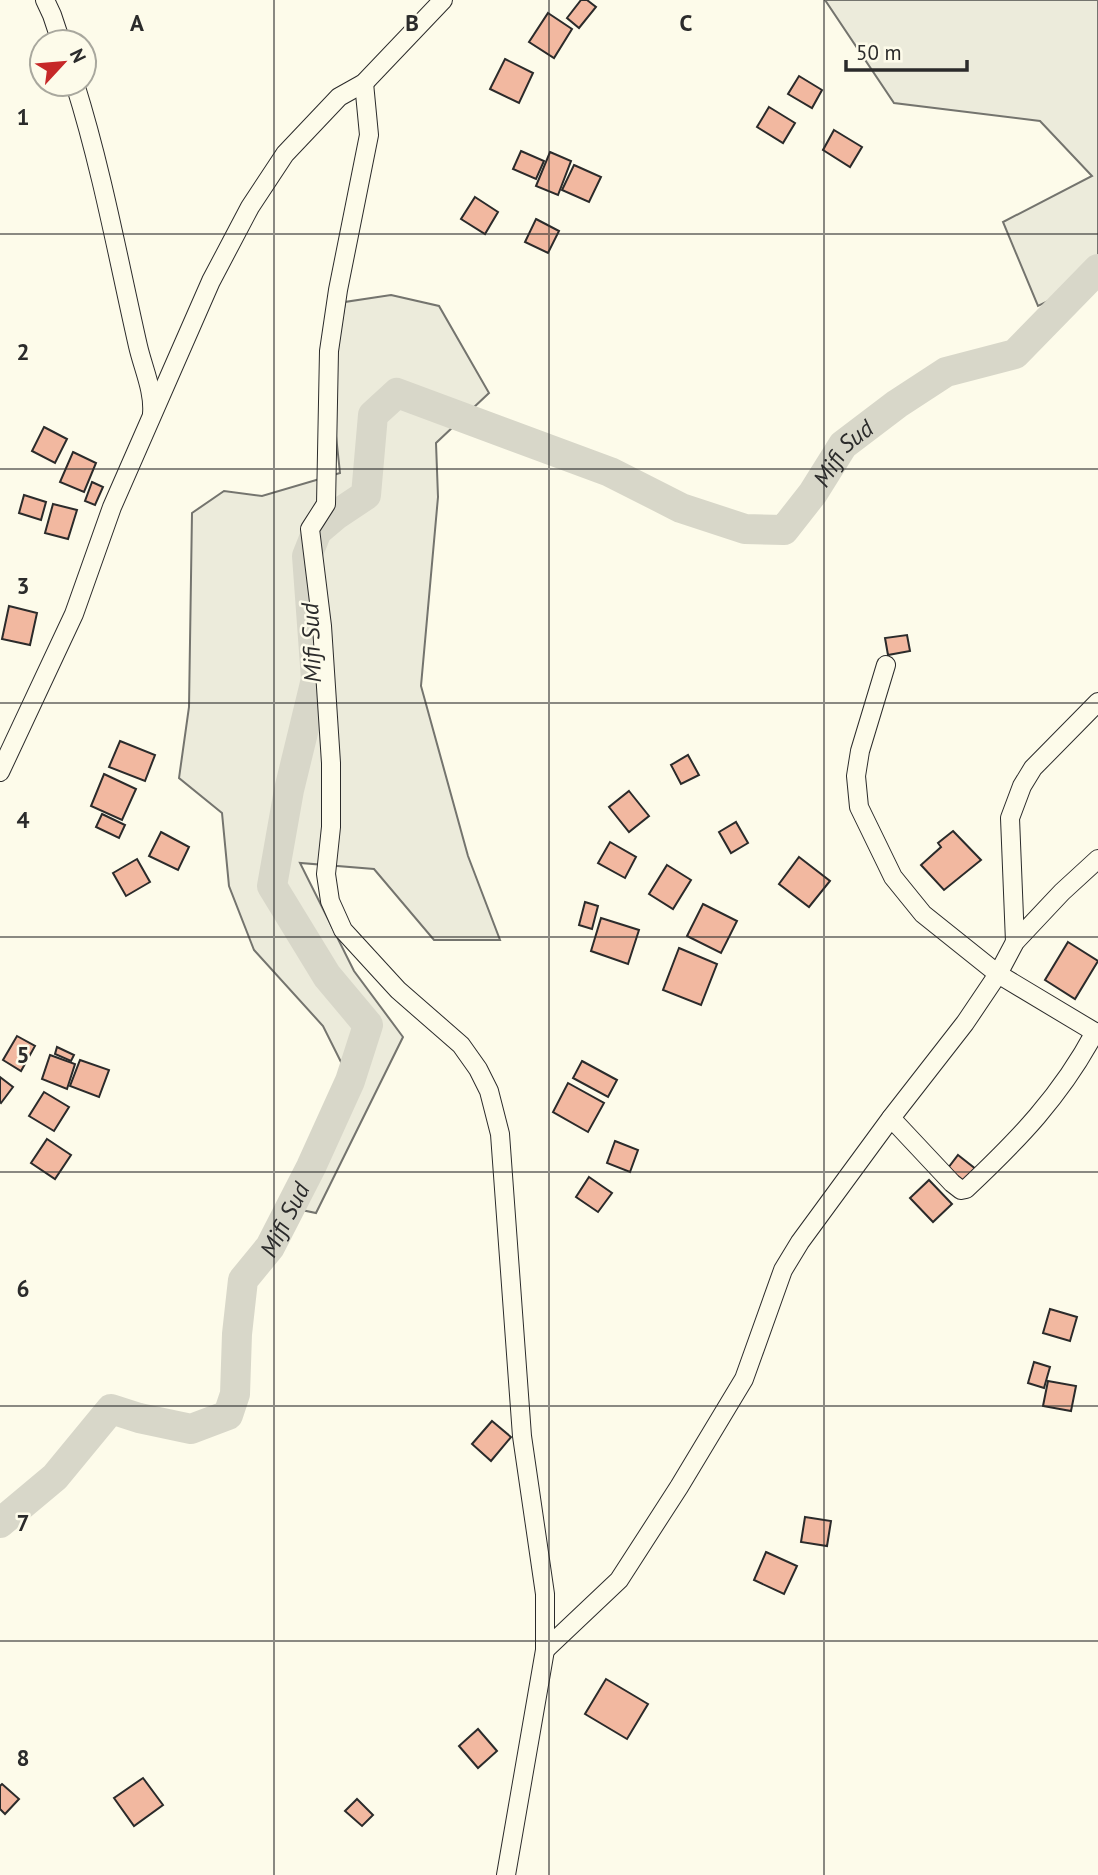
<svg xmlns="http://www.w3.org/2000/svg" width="1098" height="1875" viewBox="0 0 1098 1875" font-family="'PT Sans',sans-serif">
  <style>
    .green { fill: #ecebdb; stroke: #74746e; stroke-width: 2 }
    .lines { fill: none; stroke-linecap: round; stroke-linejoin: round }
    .river { stroke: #d8d7c9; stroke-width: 30 }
    .building { fill: #f2b8a0; stroke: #2b2b2b; stroke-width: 2 }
    .minor-casing { stroke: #2b2b2b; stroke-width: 20 }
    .minor { stroke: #fdfbea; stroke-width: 18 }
    .grid { fill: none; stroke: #2b2b2b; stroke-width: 2; stroke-opacity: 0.55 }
    .labels { text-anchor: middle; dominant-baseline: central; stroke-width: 5; stroke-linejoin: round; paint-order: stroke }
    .water-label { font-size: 24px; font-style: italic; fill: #2b2b2b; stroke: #fdfbea }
    .grid-label { font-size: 23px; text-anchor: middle; font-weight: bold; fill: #2b2b2b; stroke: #fdfbea; stroke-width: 5; stroke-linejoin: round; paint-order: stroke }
  </style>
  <rect width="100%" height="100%" fill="#fdfbea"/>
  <g class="green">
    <polygon points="825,0 1098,0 1098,277 1038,306 1003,222 1092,176 1040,121 894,103"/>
    <polygon points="391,295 439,306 489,393 436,443 438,497 421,686 468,856 500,940 434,940 374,869 300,863 354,971 403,1037 316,1213 278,1205 345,1070 323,1026 254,950 229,886 222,813 179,778 189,707 192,513 224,491 262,496 340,473 331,389 345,302"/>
  </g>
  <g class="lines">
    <path class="river" id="s1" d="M0,1523L55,1477L111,1409L139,1418L191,1429L228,1415L235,1394L237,1334L243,1280L270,1247L311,1167L350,1081L368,1025L327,976L272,886L289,790L316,679L307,556L317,531L336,515L366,495L373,415L397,393L610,472L681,508L745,529L784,530L813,493L843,445L897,404L946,372L1015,354L1098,269"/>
  </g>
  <g class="building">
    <polygon points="581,0 587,0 596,7 579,28 567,18"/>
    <polygon points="548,13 572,29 554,58 529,42"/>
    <polygon points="505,59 533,73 519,103 490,89"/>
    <polygon points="799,76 822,90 812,108 788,94"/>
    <polygon points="769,107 795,123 783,143 757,127"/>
    <polygon points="834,130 862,147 850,167 823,150"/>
    <polygon points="521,151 544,161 536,179 513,169"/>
    <polygon points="550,152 571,161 558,195 536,186"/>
    <polygon points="574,165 601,177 589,202 562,190"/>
    <polygon points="475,197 498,212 485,234 461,219"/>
    <polygon points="536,219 559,231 548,253 525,242"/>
    <polygon points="44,427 67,439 55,463 32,451"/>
    <polygon points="73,452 96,463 84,492 60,482"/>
    <polygon points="92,482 103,487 95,505 85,501"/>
    <polygon points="24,495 46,502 41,520 19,513"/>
    <polygon points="53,504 77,510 68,539 45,533"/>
    <polygon points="9,606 37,613 30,645 2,639"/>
    <polygon points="907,635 910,651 888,655 885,638"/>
    <polygon points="120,741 155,755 145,781 109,767"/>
    <polygon points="688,755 699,775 681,784 671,765"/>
    <polygon points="104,774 136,789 122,820 91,806"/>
    <polygon points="629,791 649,816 629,832 609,807"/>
    <polygon points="102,814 125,825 119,838 96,827"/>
    <polygon points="736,822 748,843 731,853 719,832"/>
    <polygon points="953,831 981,860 944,890 921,865 941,847 938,843"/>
    <polygon points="161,832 189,847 178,870 149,856"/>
    <polygon points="610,842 636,857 625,878 598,863"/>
    <polygon points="799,857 830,881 809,907 779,884"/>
    <polygon points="137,859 150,882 126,896 113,873"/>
    <polygon points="667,865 691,880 673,909 649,894"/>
    <polygon points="585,902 598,906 592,929 579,925"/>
    <polygon points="703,904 737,921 721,953 687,936"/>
    <polygon points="601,918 639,930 628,964 591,951"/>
    <polygon points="1068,942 1098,961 1075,999 1045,980"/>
    <polygon points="679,948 717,964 701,1005 663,990"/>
    <polygon points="17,1036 35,1046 21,1071 3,1060"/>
    <polygon points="57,1047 74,1055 71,1061 55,1054"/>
    <polygon points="50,1055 75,1064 67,1089 42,1079"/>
    <polygon points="80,1060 109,1070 99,1097 70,1086"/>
    <polygon points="582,1061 617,1080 608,1097 573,1078"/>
    <polygon points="0,1077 13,1087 1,1103 0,1102"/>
    <polygon points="568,1083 604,1103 588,1132 553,1112"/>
    <polygon points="44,1092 69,1107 54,1131 29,1116"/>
    <polygon points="47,1139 71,1155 55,1179 31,1163"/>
    <polygon points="615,1141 638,1150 630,1172 607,1163"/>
    <polygon points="958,1155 977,1170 965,1186 945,1172"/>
    <polygon points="589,1177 612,1193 598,1212 576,1197"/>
    <polygon points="929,1180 952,1204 933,1222 910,1198"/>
    <polygon points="1050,1309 1077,1317 1070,1341 1043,1333"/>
    <polygon points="1034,1362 1050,1367 1044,1388 1028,1383"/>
    <polygon points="1048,1381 1076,1386 1071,1411 1043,1406"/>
    <polygon points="492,1421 511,1437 491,1461 472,1444"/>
    <polygon points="805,1517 831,1521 827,1546 801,1542"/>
    <polygon points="766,1552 797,1566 784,1594 754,1580"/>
    <polygon points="606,1679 648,1704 627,1739 585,1714"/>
    <polygon points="478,1729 497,1751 478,1768 459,1746"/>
    <polygon points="143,1778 163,1805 134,1826 114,1798"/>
    <polygon points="2,1784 19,1799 5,1814 0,1809 0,1786"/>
    <polygon points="357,1799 373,1815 362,1826 345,1811"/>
  </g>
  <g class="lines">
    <defs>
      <g id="minor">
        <polyline points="45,0 52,15 61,42"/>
        <polyline points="364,83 369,135 338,290 329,351 326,504 310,529 322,626 331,763 331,827 326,874 330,901 343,930 398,990 461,1045 478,1069 489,1091 500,1134 522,1436 545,1594 545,1650 506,1875"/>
        <path d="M75,84C102,170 118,258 138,346C143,368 154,391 152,414"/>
        <polyline points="886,665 860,751 856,776 859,807 893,877 923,914 998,974 1098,1034"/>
        <polyline points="0,772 74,614 112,507 211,281 250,207 285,154 339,97 364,83 443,0"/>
        <polyline points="1015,942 1010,818 1022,786 1033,768 1098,702"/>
        <path d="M891,1118L952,1183L961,1190L966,1189C1018,1140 1061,1096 1095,1032"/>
        <polyline points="545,1650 619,1580 679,1487 744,1379 783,1270 800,1242 891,1118 965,1023 998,974 1015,942 1062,892 1098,859"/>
      </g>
    </defs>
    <use href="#minor" class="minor-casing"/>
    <use href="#minor" class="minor"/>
  </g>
  <path class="grid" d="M274,0V1875M549,0V1875M824,0V1875M0,234H1098M0,469H1098M0,703H1098M0,937H1098M0,1172H1098M0,1406H1098M0,1641H1098"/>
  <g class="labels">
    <g class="water-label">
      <text stroke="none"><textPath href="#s1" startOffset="1920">Mifi Sud</textPath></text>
      <text transform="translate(311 643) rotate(-92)">Mifi Sud</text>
      <text stroke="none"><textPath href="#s1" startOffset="492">Mifi Sud</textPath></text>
    </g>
  </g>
  <g class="grid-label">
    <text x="137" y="31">A</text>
    <text x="412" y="31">B</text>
    <text x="686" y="31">C</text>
    <text x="23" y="125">1</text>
    <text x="23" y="360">2</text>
    <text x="23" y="594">3</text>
    <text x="23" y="828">4</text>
    <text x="23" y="1063">5</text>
    <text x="23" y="1297">6</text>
    <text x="23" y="1531">7</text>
    <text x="23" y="1766">8</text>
  </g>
  <g transform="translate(63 63) rotate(64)"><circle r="33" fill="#fdfbea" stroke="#a9a89e" stroke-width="2"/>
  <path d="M0-5L12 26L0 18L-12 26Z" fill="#c62828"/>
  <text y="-10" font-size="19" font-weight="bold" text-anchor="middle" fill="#2b2b2b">N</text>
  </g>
  <path d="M846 60v10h121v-10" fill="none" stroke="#2b2b2b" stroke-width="3.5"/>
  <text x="856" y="60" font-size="21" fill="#2b2b2b" stroke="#fdfbea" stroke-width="5" paint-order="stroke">50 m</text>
</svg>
